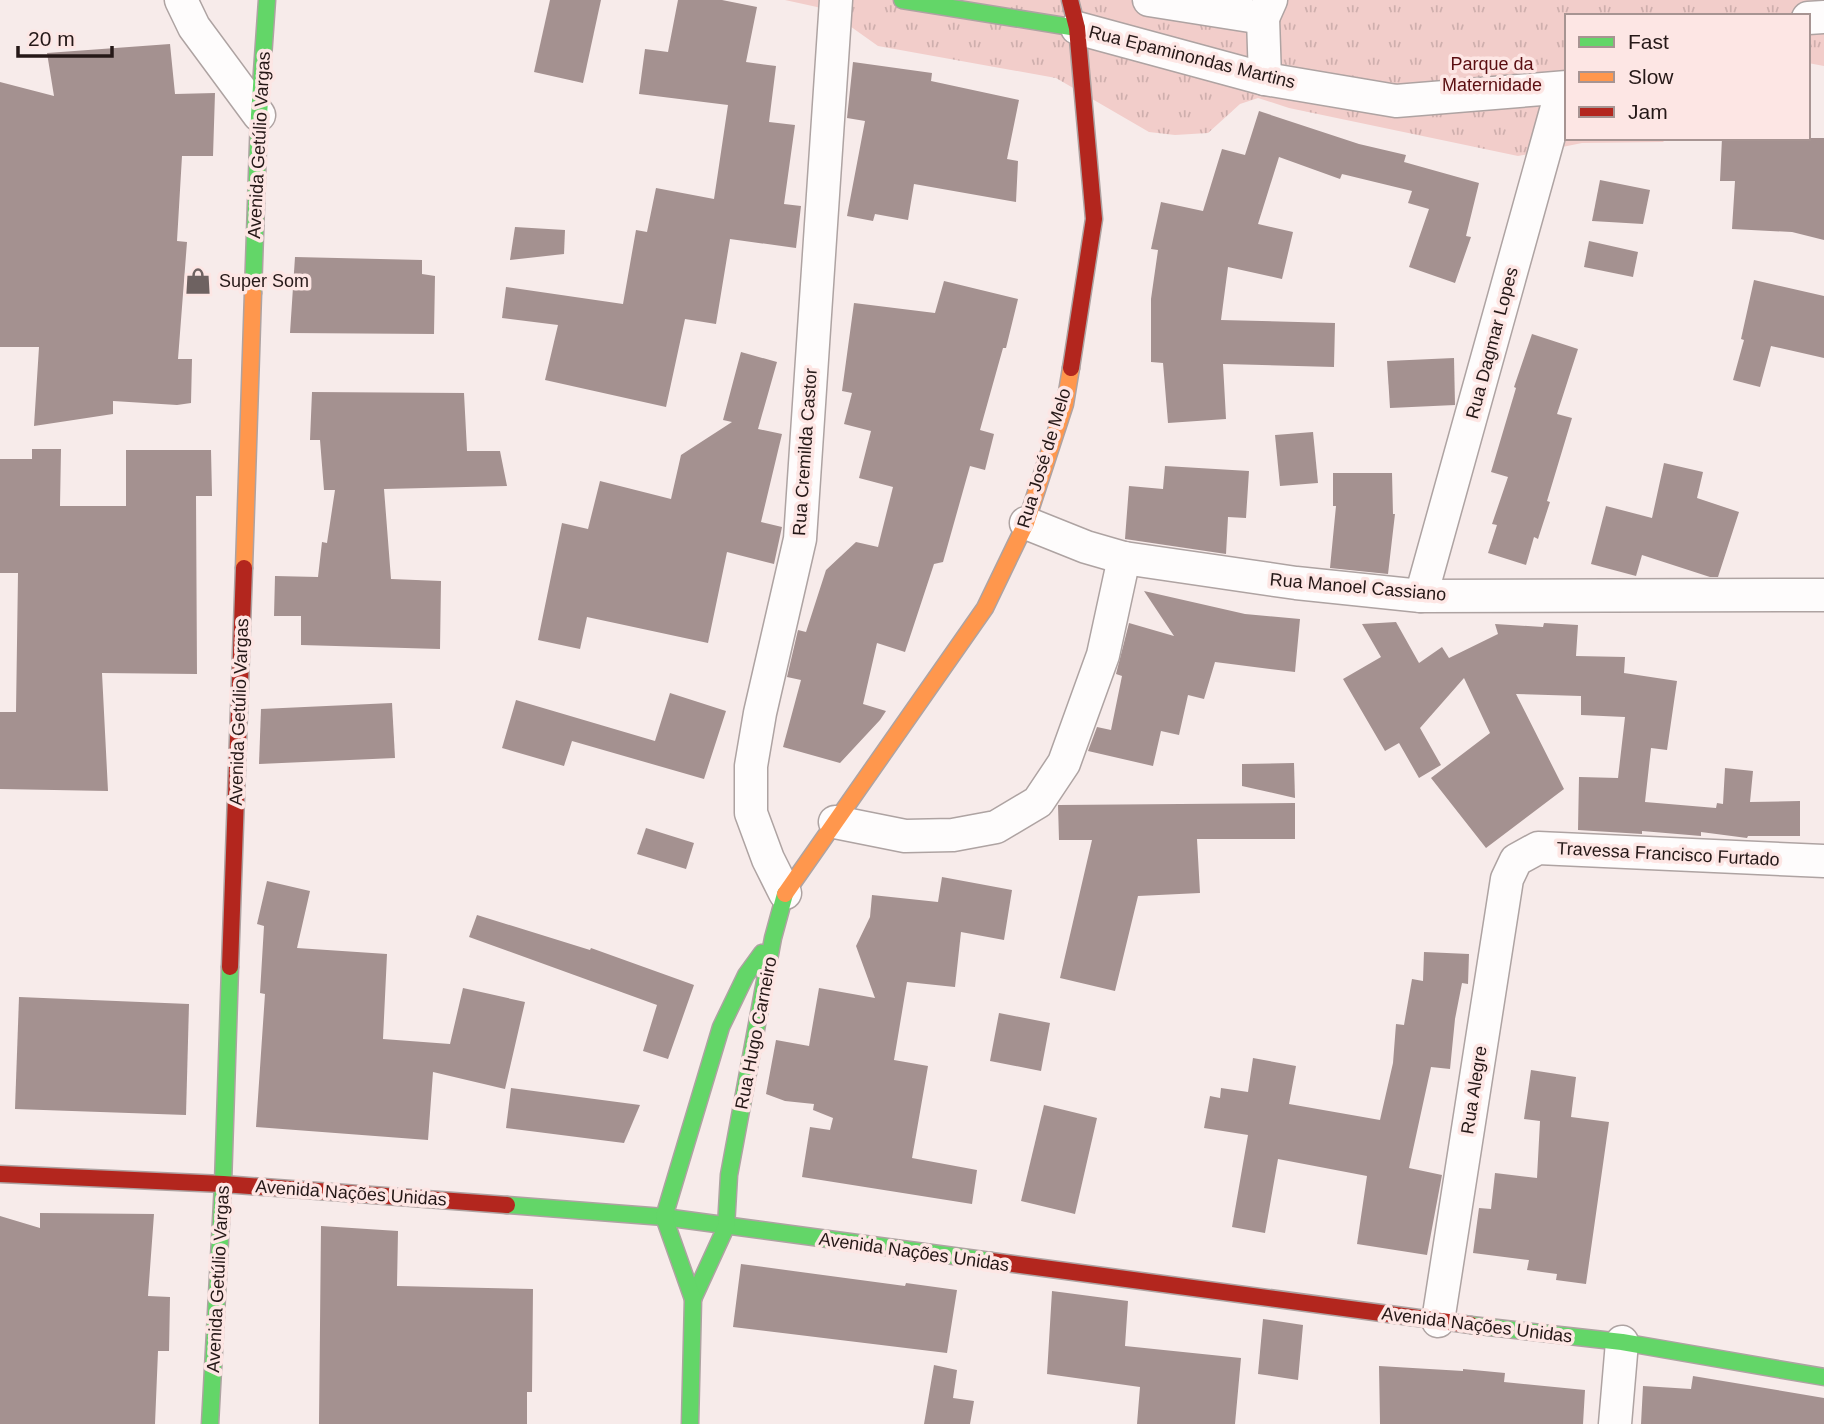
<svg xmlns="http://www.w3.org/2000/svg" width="1824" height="1424" viewBox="0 0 1824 1424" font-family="Helvetica,sans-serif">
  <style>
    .park { fill: url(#park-tufts) }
    .building { fill: #a49190 }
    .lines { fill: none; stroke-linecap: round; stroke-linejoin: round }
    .street-casing { stroke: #aea3a2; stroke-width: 35 }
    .fast-casing { stroke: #aea3a2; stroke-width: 19 }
    .slow-casing { stroke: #aea3a2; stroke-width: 19 }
    .jam-casing { stroke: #aea3a2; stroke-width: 19 }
    .street { stroke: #fefcfc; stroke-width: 32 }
    .fast { stroke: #63d668; stroke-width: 16 }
    .slow { stroke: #ff974d; stroke-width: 16 }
    .jam { stroke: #b3261e; stroke-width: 16 }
    .labels { text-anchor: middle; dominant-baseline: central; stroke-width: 7; stroke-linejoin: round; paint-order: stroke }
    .street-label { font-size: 18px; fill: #251817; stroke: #fde6e4 }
    .park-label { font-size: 18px; fill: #5a0e11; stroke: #fde6e4 }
    .poi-label { font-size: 18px; fill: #251817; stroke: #fde6e4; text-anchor: start }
  </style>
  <defs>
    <pattern id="park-tufts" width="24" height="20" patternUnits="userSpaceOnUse" patternTransform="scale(1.75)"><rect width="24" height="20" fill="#f2cdca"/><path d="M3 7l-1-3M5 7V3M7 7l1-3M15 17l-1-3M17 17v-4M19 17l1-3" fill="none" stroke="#cfafad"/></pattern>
  </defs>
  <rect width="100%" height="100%" fill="#f7ebea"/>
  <polygon class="park" points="785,0 1824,0 1824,66 1808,63 1808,16 1567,16 1567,138 1667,138 1663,142 1582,143 1518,156 1289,108 1258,98 1240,104 1208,133 1175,135 1149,132 1056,78 878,46 847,24 817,7"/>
  <g class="building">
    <polygon points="550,0 601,0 583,83 534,72"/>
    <polygon points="678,0 722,0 757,7 746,62 776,66 769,122 795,125 784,204 801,206 796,248 730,239 716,324 685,319 666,407 545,380 558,325 502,318 506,287 623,304 636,230 647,232 656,188 714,199 728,105 639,94 645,49 668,52"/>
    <polygon points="170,44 175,94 215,93 213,156 182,156 177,241 187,242 178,359 192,359 191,403 177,405 113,401 113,414 34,426 39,347 0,347 0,82 54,96 47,53"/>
    <polygon points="853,62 932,73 931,81 1019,100 1007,159 1018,161 1016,202 914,184 908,220 875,214 873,221 847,216 865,121 847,118"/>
    <polygon points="1259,111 1359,144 1406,155 1404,162 1479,183 1466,236 1471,237 1455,283 1409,267 1429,209 1408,203 1412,191 1342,174 1340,179 1279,157 1258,224 1293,232 1282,279 1228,267 1221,320 1335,323 1334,367 1223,364 1226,419 1168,423 1163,363 1151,362 1151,299 1158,250 1151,249 1161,202 1203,211 1222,149 1245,155"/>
    <polygon points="1722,138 1824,138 1824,240 1792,232 1732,229 1735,181 1720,181"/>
    <polygon points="1600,180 1650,190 1643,224 1592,221"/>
    <polygon points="515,227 565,230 564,254 510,260"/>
    <polygon points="1589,241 1638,252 1633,277 1584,267"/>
    <polygon points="295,257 422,260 422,274 435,276 434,334 290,333"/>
    <polygon points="1754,280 1824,296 1824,358 1771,346 1760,387 1733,380 1744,340 1741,339"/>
    <polygon points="944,281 1018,299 1006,348 1003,348 980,430 994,434 985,470 970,466 943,562 934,564 905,652 877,643 863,704 886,711 880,720 840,763 783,747 801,680 787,677 798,630 806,632 826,570 856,542 878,547 893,487 859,478 871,431 844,424 852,393 842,391 854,303 935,313"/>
    <polygon points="1532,334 1578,349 1557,414 1572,418 1547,501 1550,502 1538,539 1534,537 1526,565 1488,553 1497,525 1492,524 1508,477 1491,472 1516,388 1514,387"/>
    <polygon points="741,352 777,362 758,429 782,434 761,522 782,527 774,564 727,552 708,643 587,617 580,649 538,640 562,523 588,529 600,481 671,499 681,455 732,422 723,420"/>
    <polygon points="1454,358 1455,405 1390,408 1387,361"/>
    <polygon points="312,392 464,393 467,451 500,451 507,486 384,489 391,579 441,581 440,649 301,645 301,616 274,616 275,576 318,577 322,542 327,543 335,490 324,490 320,440 310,440"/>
    <polygon points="1313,432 1318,483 1280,486 1275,435"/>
    <polygon points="32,449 61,449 60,506 126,506 126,450 211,450 212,496 196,496 197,674 102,673 108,791 0,789 0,712 16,712 18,573 0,573 0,459 32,459"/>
    <polygon points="1664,463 1703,472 1697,498 1739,512 1718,577 1710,577 1642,555 1636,576 1591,564 1606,506 1652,518"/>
    <polygon points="1165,466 1249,471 1246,518 1228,517 1226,554 1125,539 1129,486 1163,489"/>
    <polygon points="1333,473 1392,473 1393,514 1395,514 1388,574 1330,568 1336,506 1333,506"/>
    <polygon points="1144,591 1245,614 1300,619 1295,672 1215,662 1204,699 1188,695 1179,735 1161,731 1153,766 1088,751 1097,727 1111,730 1122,676 1116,674 1129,623 1174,636"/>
    <polygon points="1396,622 1419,663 1442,647 1449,658 1498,634 1495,624 1543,627 1544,623 1578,625 1576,656 1625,657 1624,673 1677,681 1667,750 1651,748 1645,802 1716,808 1717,803 1723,804 1725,768 1753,771 1750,802 1800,801 1800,836 1748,836 1747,838 1701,832 1701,836 1642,831 1642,834 1578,830 1579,777 1618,778 1625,717 1581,715 1581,696 1516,694 1564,789 1486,848 1431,778 1490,733 1464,678 1420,728 1441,765 1419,778 1399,743 1385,751 1343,679 1381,657 1362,624"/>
    <polygon points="670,693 726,711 704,779 572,741 564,766 502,748 516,700 655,741"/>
    <polygon points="392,703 395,758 259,764 261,709"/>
    <polygon points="1294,763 1295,798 1242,786 1242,764"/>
    <polygon points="1295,803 1295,839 1197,839 1200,893 1138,896 1115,991 1060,978 1092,840 1059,840 1058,805"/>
    <polygon points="646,828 694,843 686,869 637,854"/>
    <polygon points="942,877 1012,890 1004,940 961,932 955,987 907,982 894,1060 928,1066 912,1158 977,1170 972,1204 802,1177 810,1127 830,1130 833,1118 813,1110 814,1104 785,1101 766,1094 776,1040 809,1046 819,988 875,998 856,946 870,917 872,895 938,902"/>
    <polygon points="267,881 310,891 297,948 387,954 383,1039 450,1044 463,988 525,1002 505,1089 433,1072 428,1140 256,1127 265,994 260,993 264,926 257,924"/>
    <polygon points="477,915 590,950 591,948 694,985 668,1059 643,1051 657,1005 469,937"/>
    <polygon points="1424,952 1469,954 1468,984 1462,983 1455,1019 1450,1069 1431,1067 1409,1168 1442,1175 1427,1255 1357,1244 1367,1176 1278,1159 1265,1233 1232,1227 1248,1135 1204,1128 1210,1096 1220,1098 1221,1088 1248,1092 1253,1058 1296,1066 1289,1104 1380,1120 1393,1063 1396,1024 1404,1025 1412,979 1423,981"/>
    <polygon points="19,997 189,1004 186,1115 15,1109"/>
    <polygon points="999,1013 1050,1023 1041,1071 990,1061"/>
    <polygon points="1531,1070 1576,1077 1571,1117 1609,1122 1586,1284 1556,1280 1557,1274 1527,1270 1529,1260 1473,1253 1479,1208 1491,1209 1495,1173 1537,1178 1540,1121 1524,1119"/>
    <polygon points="511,1088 640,1105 624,1143 506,1128"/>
    <polygon points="1044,1105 1097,1118 1075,1214 1021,1201"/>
    <polygon points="40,1213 154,1214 148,1296 170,1297 169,1351 158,1351 155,1424 0,1424 0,1216 40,1228"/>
    <polygon points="321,1226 398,1231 397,1286 533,1289 532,1392 527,1392 527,1424 319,1424"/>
    <polygon points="741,1264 905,1286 906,1283 957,1290 947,1353 733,1327"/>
    <polygon points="1052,1291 1128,1301 1125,1346 1241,1358 1235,1424 1137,1424 1140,1387 1047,1374"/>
    <polygon points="1263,1319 1303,1325 1298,1380 1258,1374"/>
    <polygon points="934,1365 957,1370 953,1398 974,1401 970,1424 924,1424"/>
    <polygon points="1379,1366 1463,1371 1463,1369 1505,1373 1504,1382 1585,1390 1583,1424 1380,1424"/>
    <polygon points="1693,1376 1824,1398 1824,1424 1641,1424 1643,1386 1691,1389"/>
  </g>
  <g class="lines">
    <defs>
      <g id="street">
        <polyline points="181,0 194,27 259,115"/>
        <polyline points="1149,0 1263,18 1271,0"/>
        <polyline points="1263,18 1265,79"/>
        <polyline points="1808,18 1824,17"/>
        <polyline points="1077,28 1265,79 1396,101 1567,87"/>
        <polyline points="1026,523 1086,547 1124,558 1296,583 1421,596 1824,595"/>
        <polyline points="1421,596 1562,89"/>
        <polyline points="835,822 905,836 953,835 996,827 1038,802 1064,763 1103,655 1124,558"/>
        <polyline points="785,893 768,859 751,813 751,766 760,713 800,539 836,0"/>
        <polyline points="1438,1321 1507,879 1516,860 1538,848 1824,861"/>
        <polyline points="1615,1424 1622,1342"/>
      </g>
      <g id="fast">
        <polyline points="902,0 1077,28"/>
        <polyline points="253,293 259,115 267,0"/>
        <polyline points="507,1205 664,1217 991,1261"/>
        <polyline points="693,1299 726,1227 729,1175 773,938 785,894"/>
        <polyline points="1471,1325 1622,1342 1824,1377"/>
        <polyline points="210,1424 223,1184 230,967"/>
        <polyline points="690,1424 693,1299 664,1217 721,1027 746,975 762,953"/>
      </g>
      <g id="slow">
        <polyline points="244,568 253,293"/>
        <polyline points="785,894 985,608 1026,523 1065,404 1071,368"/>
      </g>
      <g id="jam">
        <polyline points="1070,0 1077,28 1094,219 1071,368"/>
        <polyline points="230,967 244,568"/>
        <polyline points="0,1174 223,1184 507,1205"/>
        <polyline points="991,1261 1471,1325"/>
      </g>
    </defs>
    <use href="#street" class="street-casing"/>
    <use href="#fast" class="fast-casing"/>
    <use href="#slow" class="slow-casing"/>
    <use href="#jam" class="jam-casing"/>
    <use href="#street" class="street"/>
    <use href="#fast" class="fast"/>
    <use href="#slow" class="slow"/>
    <use href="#jam" class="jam"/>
  </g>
  <defs>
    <symbol id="shop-bare" viewBox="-9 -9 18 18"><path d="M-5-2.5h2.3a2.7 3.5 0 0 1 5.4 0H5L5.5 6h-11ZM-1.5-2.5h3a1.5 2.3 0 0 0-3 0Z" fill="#6e6261" stroke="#fde6e4" stroke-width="2.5" paint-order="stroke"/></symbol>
  </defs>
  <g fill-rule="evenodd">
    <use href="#shop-bare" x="179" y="262" width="38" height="38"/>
  </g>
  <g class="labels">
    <g class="street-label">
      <text transform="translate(1192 57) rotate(14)">Rua Epaminondas Martins</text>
      <text transform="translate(259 145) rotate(-87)">Avenida Getúlio Vargas</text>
      <text transform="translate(1492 343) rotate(-75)">Rua Dagmar Lopes</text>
      <text transform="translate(805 452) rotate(-86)">Rua Cremilda Castor</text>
      <text transform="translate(1044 458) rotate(-73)">Rua José de Melo</text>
      <text transform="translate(1358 587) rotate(5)">Rua Manoel Cassiano</text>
      <text transform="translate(239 712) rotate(-88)">Avenida Getúlio Vargas</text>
      <text transform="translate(1668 854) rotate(3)">Travessa Francisco Furtado</text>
      <text transform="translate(756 1033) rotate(-79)">Rua Hugo Carneiro</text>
      <text transform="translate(1474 1090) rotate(-81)">Rua Alegre</text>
      <text transform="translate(351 1193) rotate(4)">Avenida Nações Unidas</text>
      <text transform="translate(914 1252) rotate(8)">Avenida Nações Unidas</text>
      <text transform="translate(218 1279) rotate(-87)">Avenida Getúlio Vargas</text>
      <text transform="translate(1477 1325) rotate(7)">Avenida Nações Unidas</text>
    </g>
    <g class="park-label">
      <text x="1492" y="64">Parque da<tspan x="1492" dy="21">Maternidade</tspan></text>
    </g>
    <g class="poi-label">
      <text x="219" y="281">Super Som</text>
    </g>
  </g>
  <rect x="1565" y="14" width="245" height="126" fill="#fde6e4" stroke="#a79492" stroke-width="2"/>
  <rect x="1579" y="37" width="35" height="10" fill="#63d668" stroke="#a79492" stroke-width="2"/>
  <text x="1628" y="49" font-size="21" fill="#251817">Fast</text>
  <rect x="1579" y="72" width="35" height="10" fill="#ff974d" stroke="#a79492" stroke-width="2"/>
  <text x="1628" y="84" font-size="21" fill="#251817">Slow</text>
  <rect x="1579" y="107" width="35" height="10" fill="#b3261e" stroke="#a79492" stroke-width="2"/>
  <text x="1628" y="119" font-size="21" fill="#251817">Jam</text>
  <path d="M18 46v10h94v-10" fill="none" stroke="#251817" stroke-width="3.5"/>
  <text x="28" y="46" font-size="21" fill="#251817" stroke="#fde6e4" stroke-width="5" paint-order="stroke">20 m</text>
</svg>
